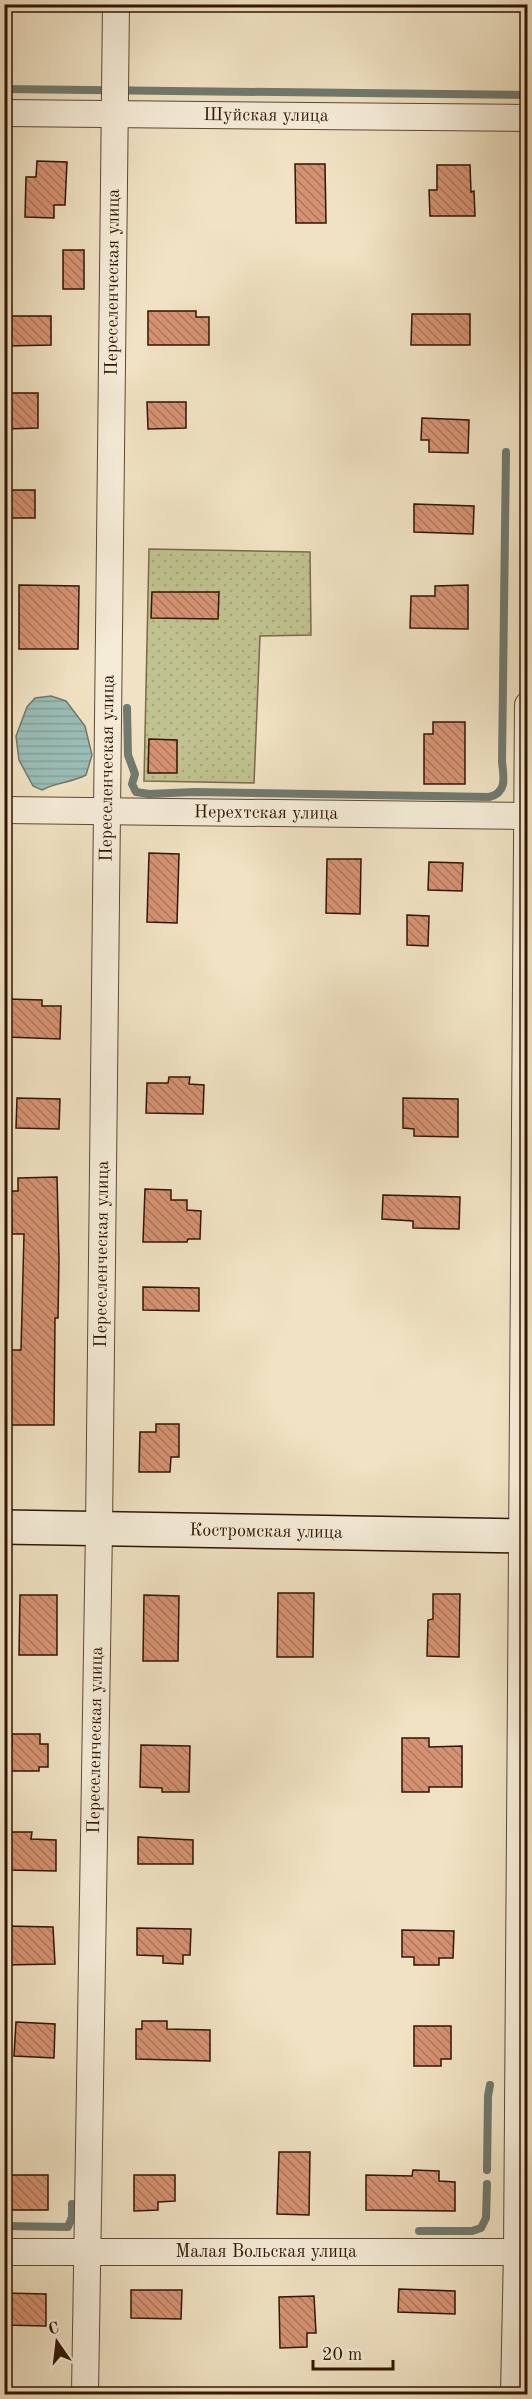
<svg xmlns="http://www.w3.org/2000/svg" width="532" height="2399" viewBox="0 0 532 2399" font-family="'Old Standard TT',serif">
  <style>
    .grass { fill: url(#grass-dots); stroke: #786c4a; stroke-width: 1.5 }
    .water { fill: url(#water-rules); stroke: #707a6f; stroke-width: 1.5 }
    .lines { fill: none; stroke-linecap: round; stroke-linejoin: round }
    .stream { stroke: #707a6f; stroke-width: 8 }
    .building { fill: url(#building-back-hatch); stroke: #301505; stroke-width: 1.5 }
    .street-casing { stroke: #604834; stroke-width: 28 }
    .secondary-casing { stroke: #301505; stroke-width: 36 }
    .street { stroke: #f5ecd8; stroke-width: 26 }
    .secondary { stroke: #f5ecd8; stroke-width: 33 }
    .labels { text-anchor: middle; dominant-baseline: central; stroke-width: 6; stroke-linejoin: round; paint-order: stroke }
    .street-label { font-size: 18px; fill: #301505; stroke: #f5ecd8 }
  </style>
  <defs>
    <pattern id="grass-dots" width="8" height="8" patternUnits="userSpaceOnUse" patternTransform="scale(1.5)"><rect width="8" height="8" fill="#c0c28f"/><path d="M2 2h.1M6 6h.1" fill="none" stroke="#a5a67a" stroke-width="1.8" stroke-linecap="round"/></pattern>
    <pattern id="water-rules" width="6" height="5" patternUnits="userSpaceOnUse" patternTransform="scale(1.5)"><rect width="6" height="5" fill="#9abdb6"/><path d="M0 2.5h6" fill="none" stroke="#85a29b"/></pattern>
    <pattern id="building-back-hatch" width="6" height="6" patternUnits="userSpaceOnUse" patternTransform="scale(1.5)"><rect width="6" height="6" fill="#d69373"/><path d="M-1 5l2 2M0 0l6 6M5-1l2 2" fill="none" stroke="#ae775c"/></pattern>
  </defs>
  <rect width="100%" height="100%" fill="#f0e2c3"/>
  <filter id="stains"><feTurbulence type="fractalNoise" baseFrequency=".00333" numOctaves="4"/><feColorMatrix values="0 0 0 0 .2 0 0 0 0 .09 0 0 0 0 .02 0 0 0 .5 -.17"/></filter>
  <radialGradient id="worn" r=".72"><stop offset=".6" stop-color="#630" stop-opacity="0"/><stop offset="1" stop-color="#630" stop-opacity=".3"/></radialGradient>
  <polygon class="grass" points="149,549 310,552 311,635 260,636 254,783 144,781"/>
  <path class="water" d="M51,696L66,701L85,726L92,755L86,775C71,783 56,782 42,790L33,786L19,760L16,736L27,707L35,698Z"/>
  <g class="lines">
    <g class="stream">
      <polyline points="4,89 528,95"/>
      <path d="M127,708L128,755L135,774L132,784L136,792L149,794L194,792L489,797C507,793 504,778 502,762L506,452"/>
      <polyline points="487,2170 488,2096 490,2085"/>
      <polyline points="4,2226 68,2227 72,2217 72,2204"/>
      <polyline points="419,2231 472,2231 481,2228 486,2218 487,2184"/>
    </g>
  </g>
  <g class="building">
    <polygon points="37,161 67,162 65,205 54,205 54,218 25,217 26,177 36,177"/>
    <polygon points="295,164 325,164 326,223 296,223"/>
    <polygon points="437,165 470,165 471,192 474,191 475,216 430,216 429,190 437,190"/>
    <rect x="63" y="250" width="21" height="39"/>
    <polygon points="148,311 196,311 196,317 209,317 209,345 148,345"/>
    <polygon points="412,314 470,314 470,345 411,345"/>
    <polygon points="6,316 51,316 51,345 6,346"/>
    <polygon points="4,393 38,393 38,428 5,429"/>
    <polygon points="147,402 186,402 186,428 148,429"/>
    <polygon points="422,418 469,420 468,453 429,452 429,440 421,440"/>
    <rect x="4" y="490" width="31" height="28"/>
    <polygon points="414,504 474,506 473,534 414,532"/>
    <polygon points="19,585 79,586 78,649 19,649"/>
    <polygon points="468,585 468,629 410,628 411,596 435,596 435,586"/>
    <polygon points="152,592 219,592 218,619 151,618"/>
    <polygon points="433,722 465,722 465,784 424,784 424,734 433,734"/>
    <polygon points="149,739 177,740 177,773 148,773"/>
    <polygon points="149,853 179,854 177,923 147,922"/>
    <polygon points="327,859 361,859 360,914 326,913"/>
    <polygon points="429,862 463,863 462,891 428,890"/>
    <polygon points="407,915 429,916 428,946 407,945"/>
    <polygon points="8,999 42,1000 42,1006 61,1006 60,1039 7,1037"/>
    <polygon points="169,1077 190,1077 189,1084 204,1085 203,1114 146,1113 147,1083 168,1083"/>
    <polygon points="17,1098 60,1099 59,1129 16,1128"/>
    <polygon points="403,1098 458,1099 458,1137 414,1136 414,1129 403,1128"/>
    <polygon points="57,1177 59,1259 58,1318 55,1318 54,1425 4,1425 4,1350 21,1350 24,1234 12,1234 11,1191 18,1191 18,1178"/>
    <polygon points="145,1189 171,1190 171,1200 187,1200 187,1210 201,1211 200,1239 188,1239 187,1242 143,1242"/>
    <polygon points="383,1195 460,1197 459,1229 413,1228 413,1221 382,1219"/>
    <polygon points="143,1287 199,1288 199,1311 143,1310"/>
    <polygon points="156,1424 179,1424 179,1457 171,1457 170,1472 139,1472 140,1432 156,1432"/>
    <polygon points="278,1593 314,1593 313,1657 277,1657"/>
    <polygon points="433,1594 460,1594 459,1657 427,1656 428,1620 433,1619"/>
    <polygon points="20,1595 57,1595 57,1655 19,1655"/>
    <polygon points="144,1595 179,1596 178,1661 143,1661"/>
    <polygon points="12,1734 40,1734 40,1744 48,1744 48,1767 39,1767 39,1771 4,1771 4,1747 12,1747"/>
    <polygon points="402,1738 429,1738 429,1747 462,1746 462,1787 429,1787 429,1792 402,1792"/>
    <polygon points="141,1745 190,1746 189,1792 162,1792 162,1788 140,1787"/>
    <polygon points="10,1832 32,1832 31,1839 56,1840 56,1871 9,1870"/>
    <polygon points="138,1837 193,1840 193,1864 138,1864"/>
    <polygon points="4,1926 53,1927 55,1964 4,1965"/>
    <polygon points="137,1928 191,1929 190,1955 183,1955 183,1964 163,1963 163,1956 137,1955"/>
    <polygon points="402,1930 454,1931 453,1958 439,1958 439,1965 414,1965 414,1957 402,1957"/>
    <polygon points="142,2021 167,2021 167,2029 210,2030 210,2061 136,2059 136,2029 142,2029"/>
    <polygon points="16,2022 55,2024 54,2058 14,2056"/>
    <polygon points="414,2026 451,2026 451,2059 441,2059 441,2066 414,2066"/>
    <polygon points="279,2152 310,2152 309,2215 277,2214"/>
    <polygon points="413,2170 439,2171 439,2181 455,2182 455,2211 366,2210 366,2175 412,2176"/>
    <rect x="4" y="2175" width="44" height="35"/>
    <polygon points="134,2175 175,2175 175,2201 158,2202 158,2210 134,2211"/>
    <polygon points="399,2289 455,2291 455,2314 398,2312"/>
    <polygon points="131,2290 182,2290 181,2319 131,2318"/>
    <polygon points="4,2293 46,2294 46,2326 4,2325"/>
    <polygon points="314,2296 316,2333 307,2333 307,2347 280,2348 279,2297"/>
  </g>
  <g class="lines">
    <defs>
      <g id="street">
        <path id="s1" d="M4,113L528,118"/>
        <path id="s2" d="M4,810L528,816"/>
        <path id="s3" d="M4,2252H528"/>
        <path id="s4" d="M85,2394L99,1528L116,4"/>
        <polyline points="514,2394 517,2252 528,705"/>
      </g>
      <g id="secondary">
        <path id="s5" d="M4,1527L528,1536"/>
      </g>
    </defs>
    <use href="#street" class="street-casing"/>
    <use href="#secondary" class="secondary-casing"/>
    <use href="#street" class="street"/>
    <use href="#secondary" class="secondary"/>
  </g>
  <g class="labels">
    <g class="street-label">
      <text stroke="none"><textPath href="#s1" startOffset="262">Шуйская улица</textPath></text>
      <text stroke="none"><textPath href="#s4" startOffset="2112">Переселенческая улица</textPath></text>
      <text stroke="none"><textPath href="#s4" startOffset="1626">Переселенческая улица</textPath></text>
      <text stroke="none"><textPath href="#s2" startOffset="262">Нерехтская улица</textPath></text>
      <text stroke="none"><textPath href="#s4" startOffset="1140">Переселенческая улица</textPath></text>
      <text stroke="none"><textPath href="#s5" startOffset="262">Костромская улица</textPath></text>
      <text stroke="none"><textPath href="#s4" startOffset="654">Переселенческая улица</textPath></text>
      <text stroke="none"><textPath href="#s3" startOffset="262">Малая Вольская улица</textPath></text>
    </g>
  </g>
  <rect width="532" height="2399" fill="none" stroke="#f0e2c3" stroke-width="24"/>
  <rect x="6" y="6" width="520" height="2387" fill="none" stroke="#301505" stroke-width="3"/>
  <rect x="12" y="12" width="508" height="2375" fill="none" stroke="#301505" stroke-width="1.5"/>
  <g transform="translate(57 2342) rotate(346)" stroke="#f5ecd8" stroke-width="4.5" paint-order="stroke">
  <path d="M0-4.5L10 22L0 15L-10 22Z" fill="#301505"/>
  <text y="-9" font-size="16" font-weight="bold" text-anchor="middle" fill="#301505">С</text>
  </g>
  <path d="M313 2360v9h80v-9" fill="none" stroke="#301505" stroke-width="3"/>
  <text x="322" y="2360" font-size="18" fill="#301505" stroke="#f5ecd8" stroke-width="4.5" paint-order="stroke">20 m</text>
  <rect width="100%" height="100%" filter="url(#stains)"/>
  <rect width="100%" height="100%" fill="url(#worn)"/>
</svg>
